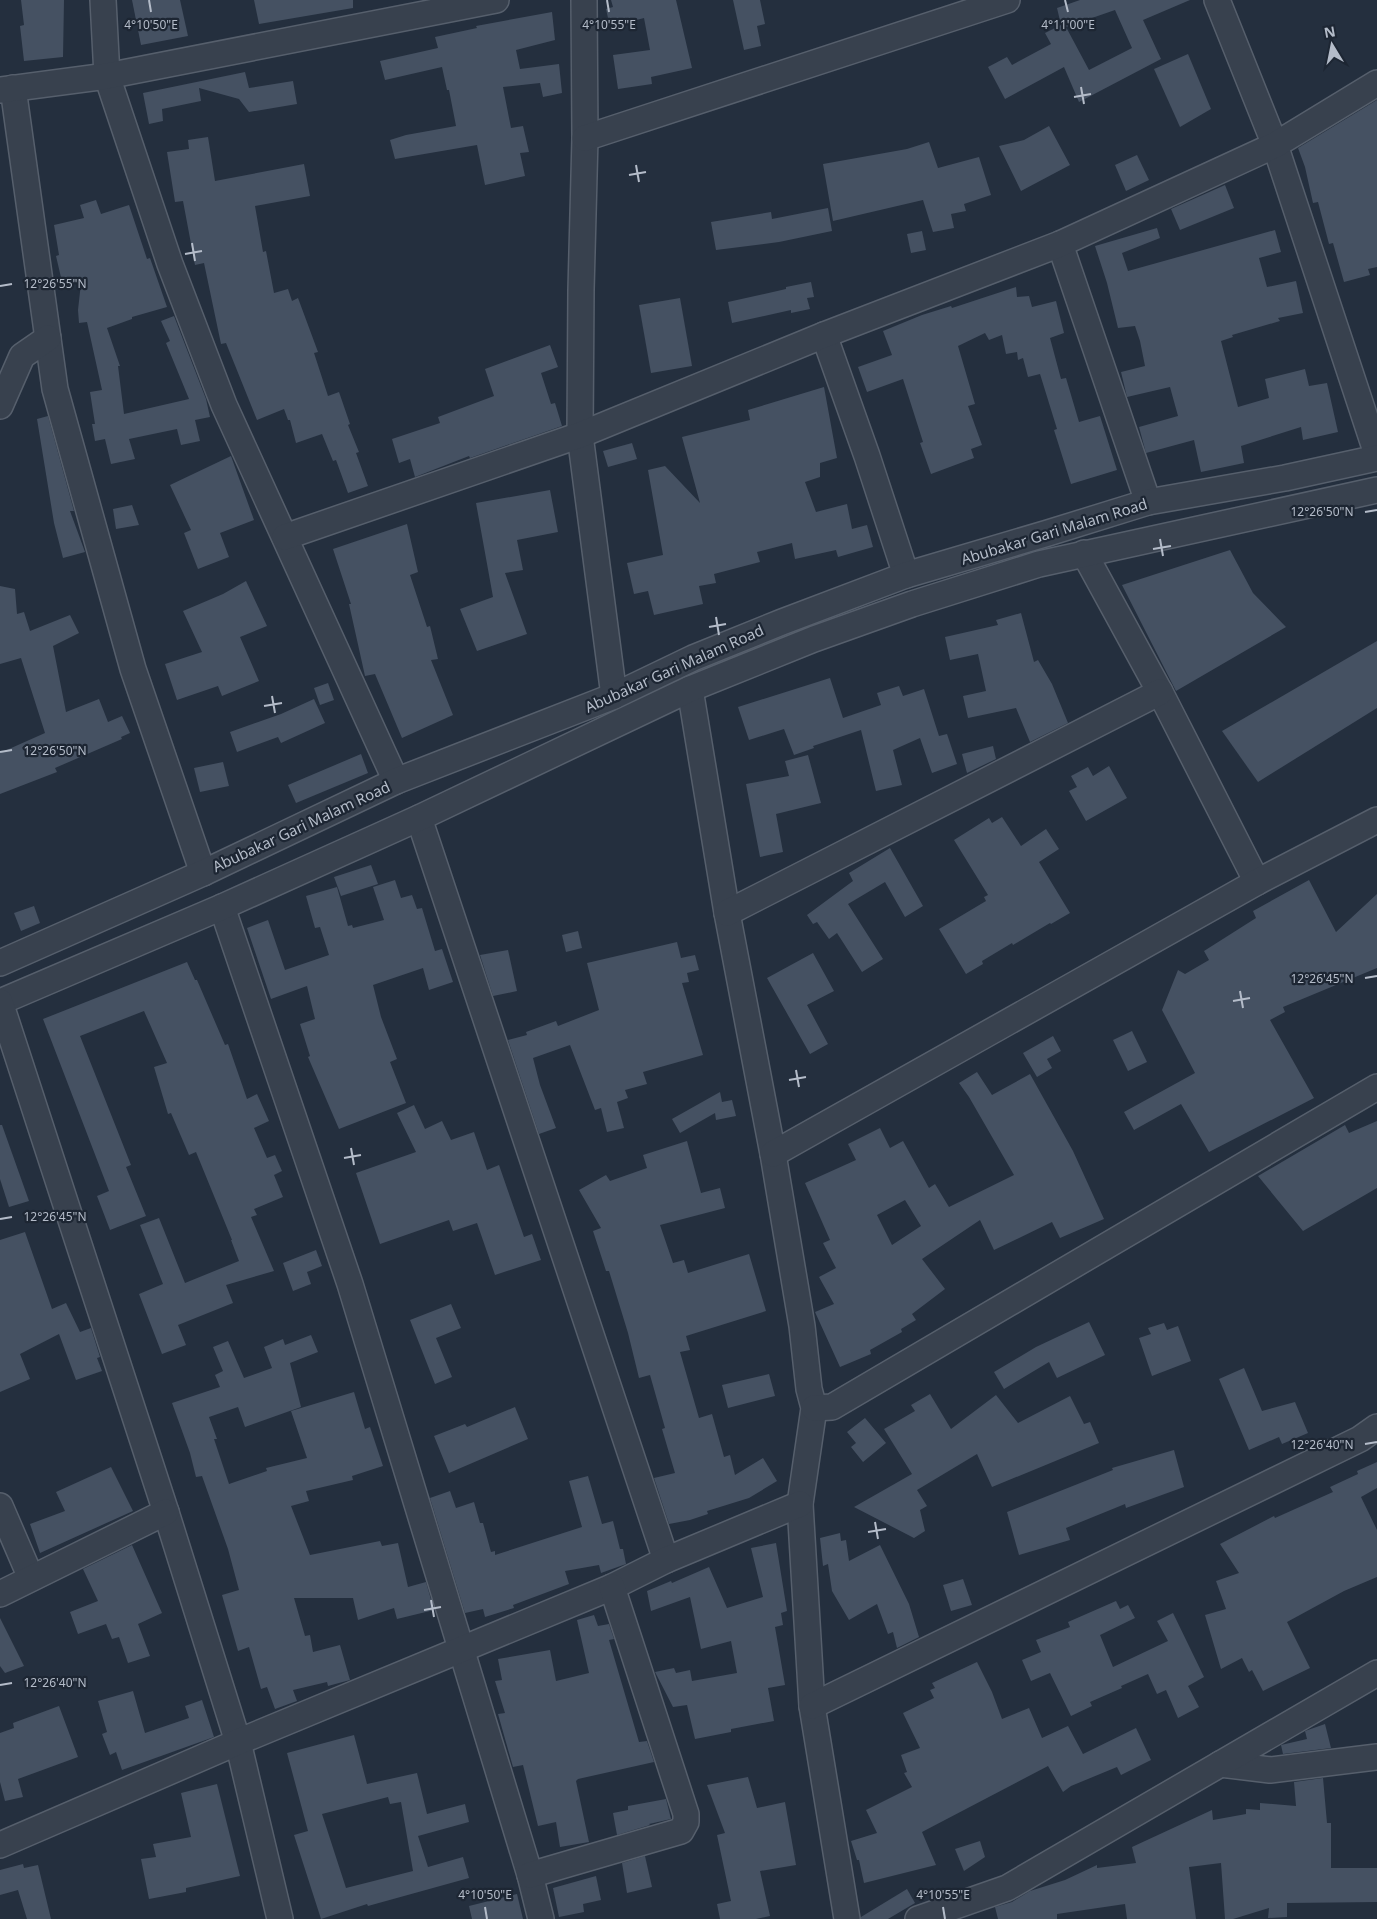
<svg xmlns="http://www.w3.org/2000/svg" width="1377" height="1919" viewBox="0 0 1377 1919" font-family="'Noto Sans',sans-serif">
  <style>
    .building { fill: #455162; fill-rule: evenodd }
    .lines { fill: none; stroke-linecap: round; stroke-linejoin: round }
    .minor-casing { stroke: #565f6c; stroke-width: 28 }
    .minor { stroke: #38414e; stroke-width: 25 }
    .ticks { fill: none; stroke: #b4bcc9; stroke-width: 2 }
    .labels { text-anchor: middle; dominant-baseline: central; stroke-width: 4.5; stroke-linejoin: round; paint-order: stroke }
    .street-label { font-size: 15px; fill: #b4bcc9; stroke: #1d2633 }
    .ticks-label { font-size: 12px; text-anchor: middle; fill: #b4bcc9; stroke: #1d2633; stroke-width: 4.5; stroke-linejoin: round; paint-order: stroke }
  </style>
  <rect width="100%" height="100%" fill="#242f3e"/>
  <g class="building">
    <polygon points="21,0 64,0 63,57 24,61 20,26 24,25"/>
    <polygon points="132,0 180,0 188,36 141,45"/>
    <polygon points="254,0 353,0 353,8 259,24"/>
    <polygon points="611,0 676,0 692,68 651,77 652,84 618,89 613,55 650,50 644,18 610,27 606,9 613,7"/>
    <polygon points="733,0 760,0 765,24 757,26 761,46 744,50"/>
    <path d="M1080,0H1190L1143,20L1161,59L1079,102L1064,67L1005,99L988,67L1007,57L1012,65L1051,44L1045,33L1061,25L1057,8ZM1115,10L1132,48L1089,70L1066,27Z"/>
    <polygon points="552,12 555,40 516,50 520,69 559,64 562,93 543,97 540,83 503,87 511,128 523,126 529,152 520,153 525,176 485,185 477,145 395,159 390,140 406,135 456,126 449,90 447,90 442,67 385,80 380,61 438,48 435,37 477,28 476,26"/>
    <polygon points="1188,54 1211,109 1180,127 1154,69"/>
    <polygon points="245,72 249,88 293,81 297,104 249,112 239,99 199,88 201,101 162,109 163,121 149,124 143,93"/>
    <polygon points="1377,100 1377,267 1368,269 1370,275 1344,282 1333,243 1329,244 1318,202 1313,203 1305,167 1298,148"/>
    <polygon points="1049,126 1070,165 1021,191 999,146 1024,140"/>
    <polygon points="208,137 215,181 304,164 310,196 255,206 263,252 266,251 274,293 288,289 292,301 298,298 318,352 314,353 328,396 339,392 350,424 348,425 359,452 356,453 368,486 348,493 336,460 333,461 322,434 296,443 290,420 288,420 284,409 257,420 226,343 221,344 204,263 195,265 183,201 175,202 167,152 189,149 188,140"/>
    <polygon points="929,142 938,168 979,157 991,195 964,204 966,211 951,214 954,228 933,232 923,200 833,221 823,164 907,149"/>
    <polygon points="1137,155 1149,180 1126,191 1115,165"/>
    <polygon points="1225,185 1234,208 1180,230 1171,209"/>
    <polygon points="96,200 101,214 129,205 147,259 150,258 167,307 132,317 132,319 107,328 120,366 118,366 124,414 189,399 166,343 170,341 161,321 174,316 206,399 210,417 195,420 200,441 181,445 177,429 129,439 135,459 111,464 105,439 95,441 92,424 95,424 90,392 102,390 87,322 79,323 78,310 81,283 63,286 56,256 59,255 54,225 84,218 80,205"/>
    <polygon points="828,208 832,231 779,242 716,250 711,222 771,212 772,219"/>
    <polygon points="1157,228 1160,238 1122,253 1128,271 1275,230 1281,252 1259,258 1267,287 1296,281 1303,313 1278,318 1280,321 1232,335 1233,337 1221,341 1238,407 1269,398 1265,379 1305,369 1309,386 1327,383 1338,432 1303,440 1301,427 1241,446 1244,463 1201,472 1194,440 1146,453 1139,427 1178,416 1170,387 1127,397 1121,372 1145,366 1140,341 1135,326 1118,328 1107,283 1095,246"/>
    <polygon points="922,231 926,250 911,253 907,234"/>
    <polygon points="811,282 814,297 807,298 810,309 791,313 791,310 732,323 728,302 786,289 786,287"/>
    <polygon points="1016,287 1017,297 1029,296 1032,307 1056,301 1064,333 1050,338 1061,379 1066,378 1079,422 1100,416 1117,470 1071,484 1054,430 1057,429 1040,374 1028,377 1023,358 1018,360 1017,352 1006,354 1002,335 989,340 985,333 958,346 975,404 968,406 982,445 971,449 974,458 931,474 920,443 923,442 903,379 867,392 858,367 892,355 883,331 922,315 951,306 952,308"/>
    <polygon points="680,298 692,366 651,373 639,305"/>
    <polygon points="550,345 558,367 541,373 551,404 555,403 562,426 470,458 469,456 415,477 410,459 399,463 392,439 440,423 438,417 494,396 485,369"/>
    <polygon points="824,387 837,458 820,463 820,477 805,482 816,512 847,504 852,529 867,525 873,547 838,557 836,550 795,559 792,543 757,552 760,562 714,574 716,583 699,586 703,604 654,615 648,591 634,594 627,563 663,555 648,470 665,466 700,503 682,437 750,420 748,410"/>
    <polygon points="48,416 74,511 70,511 85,552 63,558 54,523 37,419"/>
    <polygon points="632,443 637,459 608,467 603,451"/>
    <polygon points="231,456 254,520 220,533 229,557 198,569 184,533 191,530 170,485"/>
    <polygon points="550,490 558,532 517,540 523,570 505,573 527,634 477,651 460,609 493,597 476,503"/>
    <polygon points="132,505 139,525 116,529 113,509"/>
    <polygon points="407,524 418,572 410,575 427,627 430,626 438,659 431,660 453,715 402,738 375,674 365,676 349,604 351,604 333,549"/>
    <polygon points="1230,550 1253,593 1286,627 1176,691 1122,585"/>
    <polygon points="246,581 267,626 240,637 259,681 222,696 218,686 177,700 165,664 202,652 183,611 223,594"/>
    <polygon points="0,586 15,589 17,614 24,612 30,631 70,615 79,633 53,646 66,712 99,699 108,722 122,716 130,733 121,737 122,739 55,768 57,772 0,794 0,753 45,733 21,658 0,664"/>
    <polygon points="1021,613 1034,662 1038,660 1052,684 1068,723 1030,742 1016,708 968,718 963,696 986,691 978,654 950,660 945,637 998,625 996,620"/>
    <polygon points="1377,641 1377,708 1258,782 1222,731"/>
    <polygon points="830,678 843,718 881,705 877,693 899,686 903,696 924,689 939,736 947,734 957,764 932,773 920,738 893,750 902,785 876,791 861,730 813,746 814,748 794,755 784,729 749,740 738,707"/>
    <polygon points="328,683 334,700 320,705 314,688"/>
    <polygon points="314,699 325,723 281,743 278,737 237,752 230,732 281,714"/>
    <polygon points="993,746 996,759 967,773 962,754"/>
    <polygon points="361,754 368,773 296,803 288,785"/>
    <polygon points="808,755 821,803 776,814 783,852 760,857 746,784 789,776 785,761"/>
    <polygon points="223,762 229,786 200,792 194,768"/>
    <polygon points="1109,766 1127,798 1086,821 1069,791 1077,787 1071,776 1088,767 1093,776"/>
    <polygon points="1002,817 1021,846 1046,829 1059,849 1039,862 1070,913 1051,924 1050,923 1013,945 1012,943 982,961 983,964 966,974 939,929 986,901 984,897 988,895 954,840 989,818 992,823"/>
    <polygon points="890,848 923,906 905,917 885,882 848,904 883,959 862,972 837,933 829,939 817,922 813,924 807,915 853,881 849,873"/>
    <polygon points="371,865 378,884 341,896 334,877"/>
    <polygon points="395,880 401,898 412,895 417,909 422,908 435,951 442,949 453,982 429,990 423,968 373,985 381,1017 397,1059 390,1062 406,1103 339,1129 308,1057 310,1056 300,1024 315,1019 307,986 271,999 247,928 268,920 285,970 329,955 320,927 315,928 306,896 337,887 348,926 352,925 353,928 384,920 373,887"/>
    <polygon points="1309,880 1336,932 1377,894 1377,968 1283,1007 1285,1012 1270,1020 1314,1098 1209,1152 1181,1104 1134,1130 1124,1112 1195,1073 1162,1010 1178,970 1185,974 1209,960 1204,951 1256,918 1253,911"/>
    <polygon points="34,906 40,923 21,931 14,913"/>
    <polygon points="578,931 582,948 566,952 562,935"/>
    <polygon points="677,942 681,958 695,955 699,970 687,973 689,982 682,983 703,1055 643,1072 647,1084 625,1090 628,1098 617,1102 624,1128 607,1132 601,1108 595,1110 570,1045 533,1058 540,1085 556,1128 539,1134 508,1040 527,1035 526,1032 556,1021 558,1026 599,1010 587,963"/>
    <polygon points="508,950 517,991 493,996 480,955"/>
    <polygon points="813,953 834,991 807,1005 828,1044 810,1054 767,978"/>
    <polygon points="187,962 195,980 197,980 225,1045 228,1044 247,1099 257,1094 269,1121 254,1128 267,1158 275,1155 282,1171 274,1175 283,1197 254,1209 257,1215 251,1217 274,1271 226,1285 233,1303 178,1325 186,1345 162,1354 139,1294 163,1284 140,1225 159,1218 185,1283 239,1261 231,1240 232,1240 196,1152 189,1155 171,1113 168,1114 154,1067 167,1063 144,1011 80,1036 131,1165 126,1167 146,1216 110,1230 97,1196 109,1191 43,1019"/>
    <polygon points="1132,1031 1147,1062 1128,1071 1113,1040"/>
    <polygon points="1053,1036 1061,1051 1047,1059 1052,1068 1037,1077 1023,1053"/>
    <path d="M977,1072L992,1095L1030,1074L1073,1151L1104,1219L1060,1238L1052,1222L994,1250L980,1220L922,1259L945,1289L912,1314L916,1320L901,1329L902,1332L870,1350L871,1354L840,1367L815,1312L834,1304L819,1277L836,1268L823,1243L830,1240L805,1183L856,1160L848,1144L880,1128L890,1148L903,1141L929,1188L935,1184L949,1207L1014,1175L969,1097L959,1083ZM905,1200L921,1226L892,1245L877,1215Z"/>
    <polygon points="720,1092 722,1102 732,1100 736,1116 716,1120 715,1113 680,1133 672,1119"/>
    <polygon points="414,1105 425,1129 442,1121 451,1140 474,1132 487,1170 499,1165 524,1237 532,1234 541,1260 495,1275 477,1223 453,1231 449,1220 380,1244 356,1173 416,1152 397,1113"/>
    <polygon points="1377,1121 1377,1188 1303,1231 1258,1176 1345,1125 1349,1133"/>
    <polygon points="0,1125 2,1125 29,1201 9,1207 0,1179"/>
    <polygon points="687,1141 701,1193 720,1188 725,1208 660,1225 673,1263 684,1260 688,1273 749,1254 766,1311 686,1336 690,1350 680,1352 699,1418 712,1414 724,1457 730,1455 735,1475 763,1458 777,1481 749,1498 707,1511 708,1514 690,1520 669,1524 654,1478 675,1473 662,1429 665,1428 650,1375 639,1378 628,1333 609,1271 606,1271 593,1231 601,1228 579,1190 606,1175 610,1181 647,1168 643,1155"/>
    <polygon points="25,1232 52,1309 66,1303 80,1332 91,1328 100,1357 97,1358 102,1371 76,1380 59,1334 20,1354 30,1379 0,1392 0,1240"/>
    <polygon points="316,1250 322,1266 307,1272 311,1284 293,1291 283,1263"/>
    <polygon points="451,1304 461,1328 436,1338 452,1377 435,1384 410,1320"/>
    <polygon points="1089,1322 1105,1355 1057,1378 1049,1362 1004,1389 994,1372 1036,1347"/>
    <polygon points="1164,1323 1167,1330 1178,1326 1191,1361 1152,1376 1139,1338 1151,1334 1148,1328"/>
    <polygon points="311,1335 318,1352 290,1363 301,1407 245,1427 238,1407 209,1417 217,1439 214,1439 229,1484 267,1471 266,1468 307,1458 291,1411 354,1392 365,1429 370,1427 383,1466 352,1476 353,1480 306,1491 309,1501 291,1506 310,1555 380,1541 382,1546 398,1543 408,1587 426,1582 434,1610 397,1619 394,1608 358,1620 353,1598 294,1598 305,1636 310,1635 313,1652 340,1645 350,1680 328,1686 327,1682 293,1690 297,1701 275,1709 267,1687 261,1689 249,1647 238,1651 222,1595 239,1590 228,1549 202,1476 196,1477 190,1453 172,1403 220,1387 215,1375 223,1371 213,1347 228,1341 244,1378 272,1368 264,1347 283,1339 285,1345"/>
    <polygon points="1244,1368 1262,1411 1295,1402 1308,1433 1282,1444 1279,1437 1249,1450 1219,1379"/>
    <polygon points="769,1374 775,1396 728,1408 722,1385"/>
    <polygon points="930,1394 951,1429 996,1395 1018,1423 1070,1396 1084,1424 1090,1422 1099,1443 992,1487 977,1454 917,1490 927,1506 920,1510 925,1531 914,1538 854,1507 912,1474 884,1429 915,1411 911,1405"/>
    <polygon points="515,1407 528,1439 449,1473 434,1436 465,1424 467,1427"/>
    <polygon points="865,1418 886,1443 863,1462 851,1447 856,1443 847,1432"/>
    <polygon points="1174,1450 1184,1487 1126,1508 1125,1504 1066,1528 1070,1540 1019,1555 1007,1512 1113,1470 1112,1468"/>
    <polygon points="1377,1462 1377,1488 1361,1497 1377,1530 1377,1577 1344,1591 1287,1622 1310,1668 1263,1691 1252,1670 1249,1672 1242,1658 1221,1669 1205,1615 1226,1609 1216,1581 1239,1573 1220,1544 1274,1516 1275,1518 1333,1492 1330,1487 1358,1474 1357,1471"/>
    <polygon points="111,1467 133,1511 40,1553 30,1524 65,1511 56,1492"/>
    <polygon points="588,1476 602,1524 613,1521 620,1549 623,1549 626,1564 601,1573 599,1565 565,1571 569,1584 513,1605 514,1608 485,1617 483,1609 465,1613 430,1498 450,1491 456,1508 474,1502 480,1523 483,1523 491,1552 495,1551 495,1555 582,1527 569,1481"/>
    <polygon points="840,1533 841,1541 846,1540 849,1561 880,1545 909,1604 919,1637 897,1648 893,1632 888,1634 877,1604 849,1620 832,1591 828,1564 823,1566 820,1538"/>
    <polygon points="776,1543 787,1611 781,1613 783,1625 775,1627 785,1685 768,1688 774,1721 731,1729 731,1732 695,1739 687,1705 673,1707 655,1672 674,1668 676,1673 690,1670 692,1681 737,1673 731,1641 701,1649 690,1597 651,1611 647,1591 671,1581 672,1583 709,1567 727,1608 763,1597 751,1548"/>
    <polygon points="132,1545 162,1613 138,1624 150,1656 128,1663 119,1637 112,1639 106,1624 78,1634 70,1612 98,1601 83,1569"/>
    <polygon points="963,1579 972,1605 951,1611 943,1585"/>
    <polygon points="1116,1601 1120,1609 1128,1605 1135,1618 1100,1635 1113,1667 1168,1641 1157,1621 1173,1613 1204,1677 1188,1686 1199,1707 1178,1718 1166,1690 1157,1694 1148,1674 1121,1686 1122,1688 1090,1702 1092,1706 1071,1716 1050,1673 1031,1681 1022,1660 1041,1652 1036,1640 1070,1627 1068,1622"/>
    <polygon points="594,1615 598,1626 609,1624 614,1639 609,1640 639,1742 647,1741 654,1762 578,1779 576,1781 589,1842 560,1847 556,1822 538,1826 523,1765 513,1767 498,1714 505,1713 495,1681 502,1680 498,1659 550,1650 556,1681 589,1673 577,1620"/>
    <polygon points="0,1618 24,1666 5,1673 0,1666"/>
    <polygon points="977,1662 992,1692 1002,1719 1029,1708 1042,1738 1068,1726 1083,1754 1136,1728 1151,1760 1121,1775 1117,1767 1071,1786 1063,1792 1048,1766 922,1832 936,1865 864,1883 859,1860 857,1860 851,1841 877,1833 866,1810 912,1787 904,1773 907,1772 901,1755 920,1748 903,1713 934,1698 930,1690 935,1688 932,1683"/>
    <polygon points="133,1691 145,1733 189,1718 185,1706 202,1700 214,1737 122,1770 116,1752 110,1755 102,1734 107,1732 98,1701"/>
    <polygon points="59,1706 78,1757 18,1779 23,1797 5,1801 0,1782 0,1733 14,1728 13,1723"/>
    <polygon points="1325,1724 1331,1748 1283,1754 1281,1745 1307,1739 1305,1731"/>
    <path d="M354,1735L367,1784L417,1773L427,1814L465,1804L469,1822L418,1836L428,1867L463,1857L469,1878L368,1906L367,1904L321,1919L294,1835L308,1831L287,1753ZM388,1797L390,1804L401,1802L413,1871L346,1888L322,1814Z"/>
    <polygon points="748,1777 757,1808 785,1802 796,1865 760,1871 770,1916 756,1919 720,1919 717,1904 731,1901 717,1835 725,1833 707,1785"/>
    <polygon points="1323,1778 1327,1823 1331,1823 1331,1868 1377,1868 1377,1902 1287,1903 1287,1917 1268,1918 1269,1908 1233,1919 1225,1919 1221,1863 1189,1867 1196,1919 1127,1919 1125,1904 1057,1914 1057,1919 998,1919 995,1907 1012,1902 1030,1891 1065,1880 1097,1865 1097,1868 1136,1863 1132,1847 1212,1810 1213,1820 1246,1814 1246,1809 1260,1810 1260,1803 1296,1806 1294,1782"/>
    <polygon points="217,1784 240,1876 186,1888 186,1892 149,1899 141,1859 156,1857 153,1844 191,1837 181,1793"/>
    <polygon points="666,1799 671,1819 649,1824 650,1825 617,1835 613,1813 628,1810 628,1806"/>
    <polygon points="980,1841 985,1857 964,1871 955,1849"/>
    <polygon points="645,1856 652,1887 627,1893 622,1863"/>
    <polygon points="23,1864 24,1868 38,1865 51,1919 27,1919 18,1890 0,1895 0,1870"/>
    <polygon points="596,1876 601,1900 583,1904 584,1912 559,1917 553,1888"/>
    <polygon points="907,1889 915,1903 888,1919 861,1919 861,1917"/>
    <polygon points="517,1894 523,1919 472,1919 469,1906"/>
  </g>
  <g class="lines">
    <defs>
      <g id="minor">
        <polyline points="103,0 107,76 170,264 224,405 396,781"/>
        <polyline points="584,0 585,138 581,290 580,435 614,696"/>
        <polyline points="1217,0 1275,145 1377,454"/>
        <polyline points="13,88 55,389 133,669 203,873"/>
        <polyline points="0,90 107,76 496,0"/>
        <polyline points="585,138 1007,0"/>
        <polyline points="1060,244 1148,502"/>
        <polyline points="824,335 867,456 906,575"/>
        <polyline points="0,406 22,356 48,338"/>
        <polyline points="285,537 580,435 824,335 1060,244 1275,145 1377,83"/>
        <polyline points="1084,553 1160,692 1257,882"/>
        <polyline points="690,689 727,913 773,1154 802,1326 809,1389 814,1408 800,1504 812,1706 847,1919"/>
        <polyline points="419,818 666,1560"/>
        <polyline points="222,907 350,1284 530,1875 541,1919"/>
        <polyline points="727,913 1160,692"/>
        <polyline points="0,963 203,873 396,781 614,696 693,658 782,622 906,575 1048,533 1148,502 1285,478 1377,458"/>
        <polyline points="0,1002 222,907 419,818 690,689 814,639 912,604 1039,564 1377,490"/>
        <polyline points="0,1002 166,1512 238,1742 280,1919"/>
        <polyline points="773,1154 1257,882 1377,820"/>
        <polyline points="814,1408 832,1407 1377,1087"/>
        <polyline points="0,1506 31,1578"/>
        <polyline points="0,1594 166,1512"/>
        <polyline points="812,1706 1360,1439 1377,1427"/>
        <polyline points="1220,1764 1270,1770 1377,1757"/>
        <polyline points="0,1845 238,1742 612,1587 666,1560 800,1504"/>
        <polyline points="530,1875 681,1831 686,1822 686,1814 612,1587"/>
        <polyline points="918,1919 1007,1888 1377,1673"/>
      </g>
    </defs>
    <use href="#minor" class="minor-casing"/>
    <use href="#minor" class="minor"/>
  </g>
  <path class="ticks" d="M149,0L151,12M607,0L609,12M1065,0L1068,12M1081,87L1084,104M1074,97L1091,94M636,165L639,182M629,175L646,172M192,243L195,261M185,254L202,251M0,286L12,284M1365,512L1377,510M1160,539L1163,556M1153,549L1171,546M716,617L719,635M709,627L726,624M272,696L275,713M264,706L282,703M0,752L12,750M1365,978L1377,976M1240,991L1243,1008M1233,1001L1250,998M796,1070L799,1087M789,1080L806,1077M351,1148L354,1165M344,1158L361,1155M0,1219L12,1217M1365,1444L1377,1442M875,1522L878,1539M868,1532L886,1529M431,1600L434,1617M424,1610L441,1607M0,1685L12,1683M485,1907L487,1919M943,1907L945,1919"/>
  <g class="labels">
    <g class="street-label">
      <text transform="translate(1054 531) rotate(-17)">Abubakar Gari Malam Road</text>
      <text transform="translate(674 668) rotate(-24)">Abubakar Gari Malam Road</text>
      <text transform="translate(301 826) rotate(-25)">Abubakar Gari Malam Road</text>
    </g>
  </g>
  <g class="ticks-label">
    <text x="151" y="29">4°10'50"E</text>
    <text x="609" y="29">4°10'55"E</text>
    <text x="1068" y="29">4°11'00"E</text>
    <text x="55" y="288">12°26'55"N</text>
    <text x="1322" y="516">12°26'50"N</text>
    <text x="55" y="755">12°26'50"N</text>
    <text x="1322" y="983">12°26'45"N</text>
    <text x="55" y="1221">12°26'45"N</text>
    <text x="1322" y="1449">12°26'40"N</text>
    <text x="55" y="1687">12°26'40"N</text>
    <text x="485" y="1899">4°10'50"E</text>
    <text x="943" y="1899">4°10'55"E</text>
  </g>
  <g transform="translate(1332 45) rotate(350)" stroke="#1d2633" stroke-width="4" paint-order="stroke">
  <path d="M0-4L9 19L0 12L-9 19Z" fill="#b4bcc9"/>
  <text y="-8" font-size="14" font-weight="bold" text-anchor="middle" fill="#b4bcc9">N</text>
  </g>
</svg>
